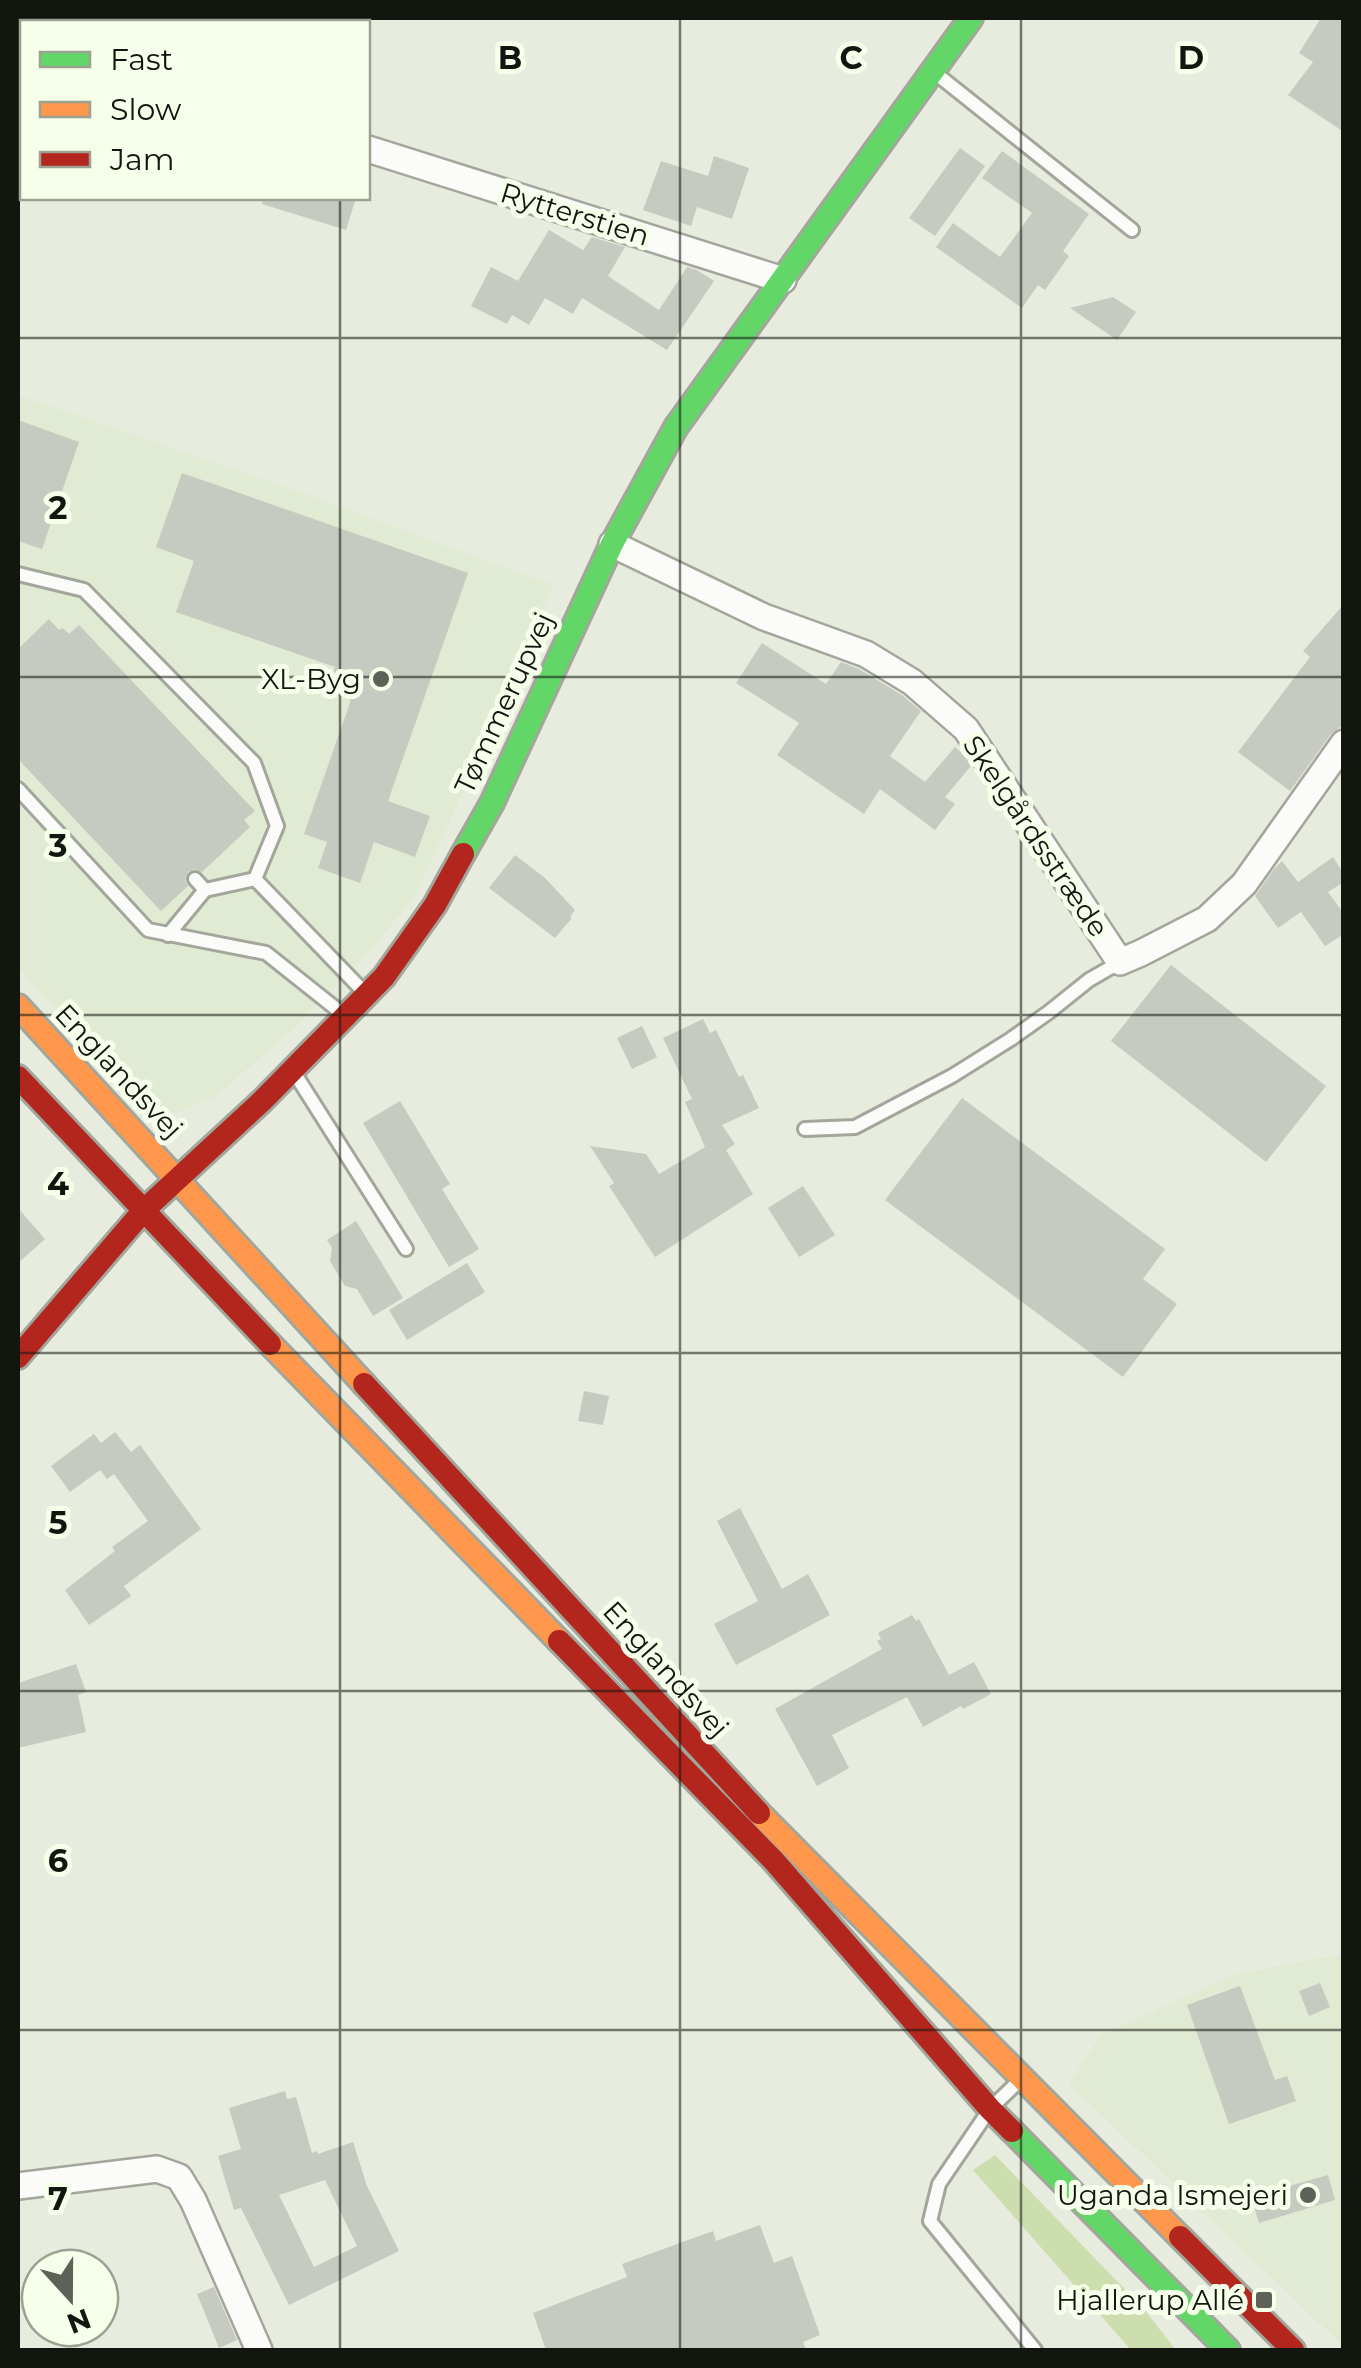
<svg xmlns="http://www.w3.org/2000/svg" width="1361" height="2368" viewBox="0 0 1361 2368" font-family="Montserrat,sans-serif">
  <style>
    .built { fill: #e1ead2 }
    .green { fill: #ccddae }
    .building { fill: #c7cac0; fill-rule: evenodd }
    .lines { fill: none; stroke-linecap: round; stroke-linejoin: round }
    .lane-casing { stroke: #a2a69b; stroke-width: 18 }
    .street-casing { stroke: #a2a69b; stroke-width: 30 }
    .fast-casing { stroke: #a2a69b; stroke-width: 28 }
    .slow-casing { stroke: #a2a69b; stroke-width: 28 }
    .jam-casing { stroke: #a2a69b; stroke-width: 28 }
    .lane { stroke: #fbfcfa; stroke-width: 12 }
    .street { stroke: #fbfcfa; stroke-width: 25 }
    .fast { stroke: #63d668; stroke-width: 22 }
    .slow { stroke: #ff974d; stroke-width: 22 }
    .jam { stroke: #b3261e; stroke-width: 22 }
    .grid { fill: none; stroke: #13160e; stroke-width: 2.5; stroke-opacity: 0.55 }
    .poi-dot { fill: #5d6157; stroke: #f6ffea; stroke-width: 4 }
    .labels { text-anchor: middle; dominant-baseline: central; stroke-width: 10; stroke-linejoin: round; paint-order: stroke }
    .street-label { font-size: 28px; fill: #13160e; stroke: #f6ffea }
    .poi-label { font-size: 28px; fill: #13160e; stroke: #f6ffea; text-anchor: end }
    .grid-label { font-size: 32px; text-anchor: middle; font-weight: bold; fill: #13160e; stroke: #f6ffea; stroke-width: 10; stroke-linejoin: round; paint-order: stroke }
  </style>
  <rect width="100%" height="100%" fill="#e7ecdf"/>
  <g class="built">
    <polygon points="18,395 283,486 553,585 489,737 415,896 369,952 292,1030 215,1097 173,1114 141,1097 18,968"/>
    <polygon points="1343,1954 1343,2346 1069,2084 1102,2034 1236,1974"/>
  </g>
  <polygon class="green" points="995,2155 1143,2308 1176,2350 1131,2350 973,2170"/>
  <g class="building">
    <polygon points="1321,18 1344,18 1344,132 1288,95 1313,62 1299,53"/>
    <polygon points="960,148 985,166 935,236 909,218"/>
    <polygon points="1002,151 1089,214 1063,251 1069,256 1045,290 1038,285 1022,308 936,247 953,223 1000,257 1032,213 982,178"/>
    <polygon points="714,156 749,168 732,219 697,207 691,226 643,210 661,161 708,176"/>
    <polygon points="263,198 356,198 346,230 262,204"/>
    <polygon points="549,230 583,250 592,237 625,247 608,276 659,310 687,267 697,270 714,281 667,350 582,298 573,314 545,298 529,325 512,315 507,324 471,306 491,267 518,281"/>
    <polygon points="1113,297 1136,312 1117,340 1070,308"/>
    <polygon points="18,420 79,442 42,549 18,541"/>
    <polygon points="182,473 468,573 388,801 430,816 415,857 374,842 360,883 318,868 327,842 304,834 351,700 326,691 335,667 176,612 194,561 156,547"/>
    <polygon points="1344,604 1344,724 1331,734 1290,791 1238,752 1310,657 1303,651"/>
    <polygon points="49,619 59,630 63,628 69,634 79,625 255,811 244,820 250,827 202,872 194,869 188,872 185,880 188,886 161,911 18,759 18,649"/>
    <polygon points="762,643 826,684 841,662 859,669 902,695 921,711 890,756 925,782 955,747 963,754 971,766 945,797 955,804 935,830 880,789 864,814 777,755 799,723 736,683"/>
    <polygon points="515,855 545,878 575,910 570,917 572,918 555,938 489,888"/>
    <polygon points="1333,857 1344,874 1344,882 1328,892 1344,914 1344,934 1325,946 1301,912 1278,928 1255,896 1274,869 1282,861 1298,882"/>
    <polygon points="1171,965 1326,1086 1266,1162 1111,1041"/>
    <polygon points="703,1019 710,1033 716,1030 739,1077 743,1075 759,1108 722,1125 735,1144 726,1150 753,1194 655,1257 609,1186 614,1183 590,1146 646,1154 659,1174 705,1147 685,1102 692,1099 663,1038"/>
    <polygon points="642,1026 657,1057 632,1069 617,1038"/>
    <polygon points="962,1098 1165,1249 1143,1279 1177,1304 1123,1377 885,1200"/>
    <polygon points="400,1101 450,1184 442,1189 479,1249 449,1267 363,1123"/>
    <polygon points="803,1186 835,1235 799,1257 768,1208"/>
    <polygon points="18,1208 45,1239 18,1263"/>
    <polygon points="356,1221 403,1298 373,1316 357,1289 345,1286 330,1261 332,1248 327,1240"/>
    <polygon points="467,1263 485,1292 407,1340 389,1310"/>
    <polygon points="584,1391 609,1396 603,1425 578,1421"/>
    <polygon points="115,1432 131,1452 140,1445 201,1529 124,1586 131,1596 89,1625 65,1590 115,1551 112,1547 148,1521 114,1474 107,1479 100,1470 70,1492 51,1466 94,1434 101,1443"/>
    <polygon points="740,1508 782,1589 808,1574 830,1615 736,1665 714,1624 758,1601 717,1521"/>
    <polygon points="912,1615 916,1621 919,1619 949,1675 974,1662 991,1694 963,1709 961,1706 923,1727 907,1697 832,1735 849,1768 817,1786 775,1709 882,1649 877,1641 881,1639 878,1633"/>
    <polygon points="76,1664 86,1692 78,1695 86,1732 18,1748 18,1683"/>
    <polygon points="1320,1983 1330,2007 1309,2016 1299,1991"/>
    <polygon points="1240,1986 1275,2080 1287,2076 1296,2101 1229,2124 1187,2005"/>
    <path d="M285,2091L287,2099L296,2097L312,2153L317,2151L318,2154L353,2142L367,2186L399,2251L289,2305L241,2208L234,2210L218,2156L241,2149L229,2108ZM325,2180L357,2246L314,2267L279,2195Z"/>
    <polygon points="1328,2175 1335,2200 1259,2223 1251,2197"/>
    <polygon points="760,2225 774,2263 792,2256 820,2335 803,2342 806,2350 546,2350 533,2313 627,2277 622,2264 713,2231 716,2241"/>
    <polygon points="214,2287 237,2340 219,2348 197,2294"/>
  </g>
  <g class="lines">
    <defs>
      <g id="lane">
        <polyline points="934,72 1132,230"/>
        <polyline points="18,574 84,590 254,763 277,826 255,879 365,993"/>
        <polyline points="18,789 148,930 266,953 344,1015"/>
        <polyline points="195,879 205,890 255,879"/>
        <polyline points="168,935 205,890"/>
        <polyline points="295,1074 406,1249"/>
        <polyline points="805,1129 855,1127 952,1076 1011,1039 1049,1012 1089,980 1120,962"/>
        <polyline points="1020,2080 990,2109 939,2184 930,2221 1035,2350"/>
      </g>
      <g id="street">
        <polyline points="18,38 22,40"/>
        <polyline points="368,149 783,280"/>
        <polyline points="612,544 764,617 866,654 912,682 966,729 1120,962 1141,953 1207,919 1244,884 1344,743"/>
        <polyline points="18,2186 157,2169 179,2177 193,2200 259,2350"/>
      </g>
      <g id="fast">
        <polyline points="463,854 492,803 612,544 676,427 971,18"/>
        <polyline points="1012,2131 1228,2350"/>
      </g>
      <g id="slow">
        <polyline points="18,1006 364,1384"/>
        <polyline points="270,1344 559,1641"/>
        <polyline points="759,1813 1180,2237"/>
      </g>
      <g id="jam">
        <polyline points="18,1077 270,1344"/>
        <polyline points="18,1357 144,1210 262,1101 384,977 435,905 463,854"/>
        <polyline points="364,1384 759,1813"/>
        <polyline points="559,1641 774,1861 990,2109 1012,2131"/>
        <polyline points="1180,2237 1293,2350"/>
      </g>
    </defs>
    <use href="#lane" class="lane-casing"/>
    <use href="#street" class="street-casing"/>
    <use href="#fast" class="fast-casing"/>
    <use href="#slow" class="slow-casing"/>
    <use href="#jam" class="jam-casing"/>
    <use href="#lane" class="lane"/>
    <use href="#street" class="street"/>
    <use href="#fast" class="fast"/>
    <use href="#slow" class="slow"/>
    <use href="#jam" class="jam"/>
  </g>
  <path class="grid" d="M340,18V22M680,18V2350M1021,18V2350M340,198V2350M18,338H1344M18,677H1344M18,1015H1344M18,1353H1344M18,1691H1344M18,2030H1344"/>
  <g class="poi-dot">
    <circle cx="381" cy="679" r="10"/>
    <circle cx="1308" cy="2195" r="10"/>
    <rect x="1254" y="2290" width="20" height="20" rx="5"/>
  </g>
  <g class="labels">
    <g class="street-label">
      <text transform="translate(575 214) rotate(17)">Rytterstien</text>
      <text transform="translate(504 703) rotate(-65)">Tømmerupvej</text>
      <text transform="translate(1036 836) rotate(56)">Skelgårdsstræde</text>
      <text transform="translate(119 1071) rotate(47)">Englandsvej</text>
      <text transform="translate(666 1669) rotate(48)">Englandsvej</text>
    </g>
    <g class="poi-label">
      <text x="361" y="679">XL-Byg</text>
      <text x="1288" y="2195">Uganda Ismejeri</text>
      <text x="1244" y="2300">Hjallerup Allé</text>
    </g>
  </g>
  <g class="grid-label">
    <text x="510" y="69">B</text>
    <text x="851" y="69">C</text>
    <text x="1191" y="69">D</text>
    <text x="58" y="519">2</text>
    <text x="58" y="857">3</text>
    <text x="58" y="1195">4</text>
    <text x="58" y="1534">5</text>
    <text x="58" y="1872">6</text>
    <text x="58" y="2210">7</text>
  </g>
  <rect width="1361" height="2368" fill="none" stroke="#13160e" stroke-width="40"/>
  <rect x="20" y="20" width="350" height="180" fill="#f6ffea" stroke="#9ba292" stroke-width="2.5"/>
  <rect x="40" y="52" width="50" height="15" fill="#63d668" stroke="#9ba292" stroke-width="2.5"/>
  <text x="110" y="70" font-size="30" fill="#13160e">Fast</text>
  <rect x="40" y="102" width="50" height="15" fill="#ff974d" stroke="#9ba292" stroke-width="2.5"/>
  <text x="110" y="120" font-size="30" fill="#13160e">Slow</text>
  <rect x="40" y="152" width="50" height="15" fill="#b3261e" stroke="#9ba292" stroke-width="2.5"/>
  <text x="110" y="170" font-size="30" fill="#13160e">Jam</text>
  <g transform="translate(70 2298) rotate(159)"><circle r="48" fill="#f6ffea" stroke="#9ba292" stroke-width="2.5"/>
  <path d="M0-8L18 38L0 25L-18 38Z" fill="#5d6157"/>
  <text y="-15" font-size="28" font-weight="bold" text-anchor="middle" fill="#13160e">N</text>
  </g>
</svg>
